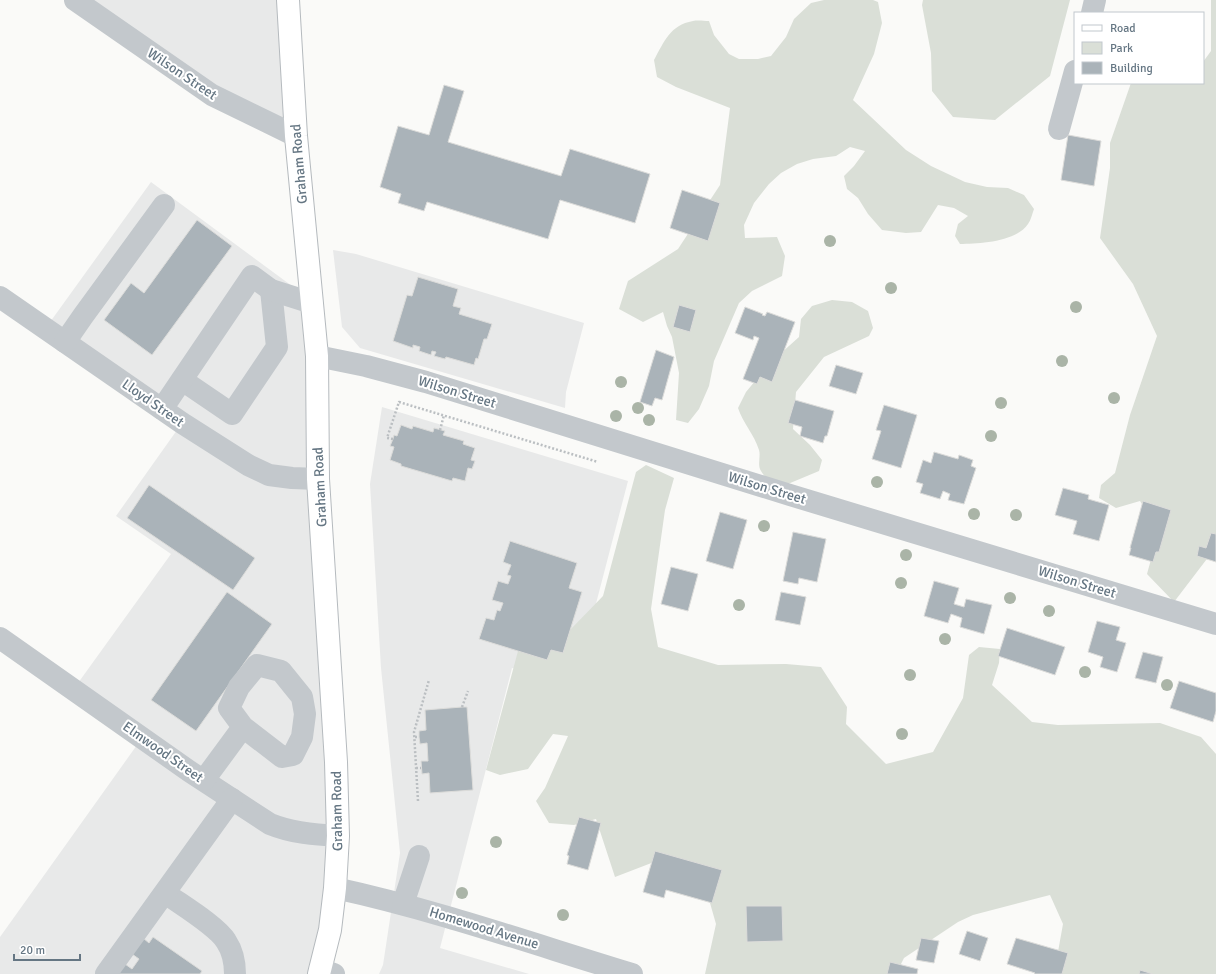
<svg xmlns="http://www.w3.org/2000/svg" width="1216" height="974" viewBox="0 0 1216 974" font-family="Signika,sans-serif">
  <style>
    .built { fill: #e8e9e9 }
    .green { fill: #dadfd7 }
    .building { fill: #aab3b9; stroke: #dcdcda }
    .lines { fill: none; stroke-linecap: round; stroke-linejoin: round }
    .major-casing { stroke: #b5babe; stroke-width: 24 }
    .path { stroke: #bbbfc2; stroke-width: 2.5; stroke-dasharray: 2 2; stroke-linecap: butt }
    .minor { stroke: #c3c8cc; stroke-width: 22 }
    .major { stroke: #fff; stroke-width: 22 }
    .tree { fill: #aab4a7 }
    .labels { text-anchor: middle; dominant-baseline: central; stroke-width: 4; stroke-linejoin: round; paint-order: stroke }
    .street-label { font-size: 14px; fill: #657683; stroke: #fff }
  </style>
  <rect width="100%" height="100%" fill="#fafaf8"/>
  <g class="built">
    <polygon points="75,0 288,0 296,136"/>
    <polygon points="151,182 311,300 336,762 319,974 0,974 0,937 142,738 73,690 171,554 116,516 182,423 45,328 53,318"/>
    <polygon points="333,250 356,254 584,323 566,392 565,408 360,348 342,327"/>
    <polygon points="382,407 628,481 575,684 512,668 440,948 529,974 379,974 383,965 400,853 381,668 370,484"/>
  </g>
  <g class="green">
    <path d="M824,0H873L878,2L882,23L874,54L853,100L906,150L931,166L965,182L987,187L1008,188L1024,195L1034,209C1032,214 1031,220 1028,224C1016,242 979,244 960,244L955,236L958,224L968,216L954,208L938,205L921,232L906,233L882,230L868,214L858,198L847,189L844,176L854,166L865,151L850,147L836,156L813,159L797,164L781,173L769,184L754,203L744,225L745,238L777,237L785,256L782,276L752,291L739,303L714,361L709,386L699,409L688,423L676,420L679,373L672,337L667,326L663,312L643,322L619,309L628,281L678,249L720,185L730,108L676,87L657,77L654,60C664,42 670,25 693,21C698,20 704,21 709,21L714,35L729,54L739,59H758L771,56L786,37L794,19L811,3Z"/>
    <polygon points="923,0 1070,0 1050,76 995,120 953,117 932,91 931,53 922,5"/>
    <polygon points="1211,0 1216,0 1216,547 1174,602 1147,574 1159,530 1140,501 1116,508 1099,498 1101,485 1115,473 1130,415 1157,336 1133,284 1100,238 1110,168 1110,143 1131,83 1187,84 1203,83 1203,62 1211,51"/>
    <path d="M832,300L852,302L868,311L873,328L869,336L824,357L796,392L793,429L810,445L822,460L819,471L783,486C774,482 766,480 761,471C757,465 761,456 759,450C754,434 743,423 738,408L746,392L770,363L799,337L801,319L812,306Z"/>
    <polygon points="646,465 674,478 665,510 651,609 658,647 718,665 786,664 821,667 847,707 846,724 886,764 933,752 963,698 969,655 979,647 1000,649 999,663 992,685 1032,722 1058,725 1160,723 1201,737 1216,754 1216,974 1054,974 1063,924 1050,895 973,915 958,922 904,958 896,974 705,974 716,924 708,896 654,862 615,877 596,819 574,825 549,823 536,801 545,788 568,736 553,734 528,769 500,775 486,770 518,651 551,650 563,653 570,630 603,596 636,472"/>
  </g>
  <g class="building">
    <polygon points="444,85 464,91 448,142 561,176 570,149 650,174 635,223 560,200 548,239 427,202 424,211 398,203 401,194 380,187 398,126 429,135"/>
    <polygon points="1068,135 1101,141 1094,186 1061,180"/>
    <polygon points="682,190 720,203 708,241 670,228"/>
    <polygon points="197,220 232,246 152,355 104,320 131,283 144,293"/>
    <polygon points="418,277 458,289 453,306 461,308 459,314 492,324 487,339 484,339 478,359 476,358 474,365 446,357 445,359 434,356 436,352 432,351 431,355 419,351 420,347 413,345 413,348 393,341 407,295 412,296"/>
    <polygon points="679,305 696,310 690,332 673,327"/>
    <polygon points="745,307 763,314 762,315 765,316 767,312 795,322 772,382 760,377 757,384 743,379 759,338 754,336 753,340 735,333"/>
    <polygon points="656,350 674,357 662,400 655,398 652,406 640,402"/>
    <polygon points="836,365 863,373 856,394 829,386"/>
    <polygon points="795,400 834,411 827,436 825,436 823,443 800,436 802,427 788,423"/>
    <polygon points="884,405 917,415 901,468 872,459 881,431 876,430"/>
    <polygon points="401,425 412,429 413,426 433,432 434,428 445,431 443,435 464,441 463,444 475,448 471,460 475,461 472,469 468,468 465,481 453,478 452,481 401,466 401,464 390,460 394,447 390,446 393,439 394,435 397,436"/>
    <polygon points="934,452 958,459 959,455 973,460 971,466 976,468 964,504 948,500 950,494 943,491 940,499 920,493 923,484 916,482 923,460 931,463"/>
    <polygon points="149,485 255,558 233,590 127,518"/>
    <polygon points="1063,488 1089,495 1088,499 1109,505 1099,541 1073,534 1077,521 1055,515"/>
    <polygon points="1143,501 1171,510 1159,552 1156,552 1153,562 1129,555 1131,548 1130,548"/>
    <polygon points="720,512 747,520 733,569 706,561"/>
    <polygon points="793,532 826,539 817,582 799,578 798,584 783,581"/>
    <polygon points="1211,533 1216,534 1216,562 1197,556 1199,546 1206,548"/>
    <polygon points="510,541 577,563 569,588 582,592 563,653 551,650 547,660 479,639 486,618 494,620 497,610 500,611 503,603 492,600 498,581 508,584 511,576 507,575 511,565 503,562"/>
    <polygon points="671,567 698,574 688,611 661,604"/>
    <polygon points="934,581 959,588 954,604 964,607 966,599 992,605 984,634 960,627 962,618 951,614 948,623 924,616"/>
    <polygon points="227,592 272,624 196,731 151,700"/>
    <polygon points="781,592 806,597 800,625 775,620"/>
    <polygon points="1097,621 1120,627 1116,640 1126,643 1117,672 1100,667 1103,657 1088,652"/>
    <polygon points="1007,628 1065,647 1055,675 998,656"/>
    <polygon points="1143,652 1163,657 1156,683 1135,678"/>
    <polygon points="1179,681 1216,693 1216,711 1213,722 1170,708"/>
    <polygon points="462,707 467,707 473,790 430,793 429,773 422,774 421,761 428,761 427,743 420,744 419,737 419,731 426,730 425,710"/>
    <polygon points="579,817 601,823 588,870 567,864 569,856 567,855"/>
    <polygon points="655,851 722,870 712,903 666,890 664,898 643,892"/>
    <polygon points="746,906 782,906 783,941 747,942"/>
    <polygon points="967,931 988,938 980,961 959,954"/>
    <polygon points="153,937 202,971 200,974 117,974 125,964 132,969 139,959 132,954 143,938 149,943"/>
    <polygon points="921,938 939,941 934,963 916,960"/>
    <polygon points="1016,938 1068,953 1062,974 1034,974 1035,973 1007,964"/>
    <polygon points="890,962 918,969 917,974 887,974"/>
    <polygon points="1140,970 1153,974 1139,974"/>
  </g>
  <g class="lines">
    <defs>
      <polyline id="major" points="288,0 296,136 317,356 318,479 336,762 338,836 335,888 330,930 319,974"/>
    </defs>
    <use href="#major" class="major-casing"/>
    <g class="path">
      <polyline points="440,430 444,415"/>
      <polyline points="393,439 387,438 399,402 598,462"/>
      <polyline points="462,707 468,691"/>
      <polyline points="415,737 419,737"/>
      <polyline points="416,768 421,768"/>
      <polyline points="418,801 414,732 429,680"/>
    </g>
    <g class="minor">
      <polyline points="75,0 212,95 296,136"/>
      <polyline points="1092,13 1095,0"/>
      <polyline points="1059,129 1075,71"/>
      <polyline points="0,297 182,423 248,465 269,475 292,478 318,479"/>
      <polyline points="65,342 83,316 164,205"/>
      <polyline points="317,356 366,366 426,382 790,495 1216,624"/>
      <polyline points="182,380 232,414 277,347 271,290"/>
      <polyline points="162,409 252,276 271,290 312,303"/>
      <path d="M0,638L189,771L270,824C292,833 315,835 338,836"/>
      <polyline points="204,780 243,727 229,708 239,687 257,665 281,671 302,697 305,714 302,737 293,755 282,757 243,727"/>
      <path d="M335,888C436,910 533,944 632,974"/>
      <path d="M165,893C180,904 217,926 226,941C232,950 235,963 235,974"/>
      <polyline points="403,904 419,856"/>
      <polyline points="320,969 334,974"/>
      <polyline points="106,974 232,799"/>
    </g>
    <use href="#major" class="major"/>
  </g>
  <g class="tree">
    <circle cx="830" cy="241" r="6"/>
    <circle cx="891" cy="288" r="6"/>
    <circle cx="1076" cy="307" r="6"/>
    <circle cx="1062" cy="361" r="6"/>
    <circle cx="621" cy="382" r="6"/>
    <circle cx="1114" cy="398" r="6"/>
    <circle cx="1001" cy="403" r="6"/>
    <circle cx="638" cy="408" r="6"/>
    <circle cx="616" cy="416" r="6"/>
    <circle cx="649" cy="420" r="6"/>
    <circle cx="991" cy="436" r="6"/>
    <circle cx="877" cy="482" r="6"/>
    <circle cx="974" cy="514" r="6"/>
    <circle cx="1016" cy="515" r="6"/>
    <circle cx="764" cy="526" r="6"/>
    <circle cx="906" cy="555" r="6"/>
    <circle cx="901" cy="583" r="6"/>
    <circle cx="1010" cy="598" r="6"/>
    <circle cx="739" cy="605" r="6"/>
    <circle cx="1049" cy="611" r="6"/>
    <circle cx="945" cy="639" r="6"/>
    <circle cx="1085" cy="672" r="6"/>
    <circle cx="910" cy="675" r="6"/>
    <circle cx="1167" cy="685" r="6"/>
    <circle cx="902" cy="734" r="6"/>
    <circle cx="496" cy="842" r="6"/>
    <circle cx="462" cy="893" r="6"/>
    <circle cx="563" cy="915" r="6"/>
  </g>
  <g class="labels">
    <g class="street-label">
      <text transform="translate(182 74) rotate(34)">Wilson Street</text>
      <text transform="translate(299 164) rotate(-95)">Graham Road</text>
      <text transform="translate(457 392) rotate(17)">Wilson Street</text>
      <text transform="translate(153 403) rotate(35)">Lloyd Street</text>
      <text transform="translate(320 487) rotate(-93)">Graham Road</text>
      <text transform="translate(767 488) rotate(17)">Wilson Street</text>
      <text transform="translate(1077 582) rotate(17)">Wilson Street</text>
      <text transform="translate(163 752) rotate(35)">Elmwood Street</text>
      <text transform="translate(337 811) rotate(-91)">Graham Road</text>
      <text transform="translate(484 928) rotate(17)">Homewood Avenue</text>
    </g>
  </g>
  <rect x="1074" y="12" width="130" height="72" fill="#ffffff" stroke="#c1c8cd"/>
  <rect x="1082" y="25" width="20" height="6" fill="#ffffff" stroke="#c1c8cd"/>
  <text x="1110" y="32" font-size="12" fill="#657683">Road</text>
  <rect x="1082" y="42" width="20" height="12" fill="#dadfd7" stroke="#c1c8cd"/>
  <text x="1110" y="52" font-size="12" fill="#657683">Park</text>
  <rect x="1082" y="62" width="20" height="12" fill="#aab3b9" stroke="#c1c8cd"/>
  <text x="1110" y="72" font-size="12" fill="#657683">Building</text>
  <path d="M14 954v6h66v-6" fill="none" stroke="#657683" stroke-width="2"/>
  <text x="20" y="954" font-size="12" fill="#657683" stroke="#ffffff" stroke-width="3" paint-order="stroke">20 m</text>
</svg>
